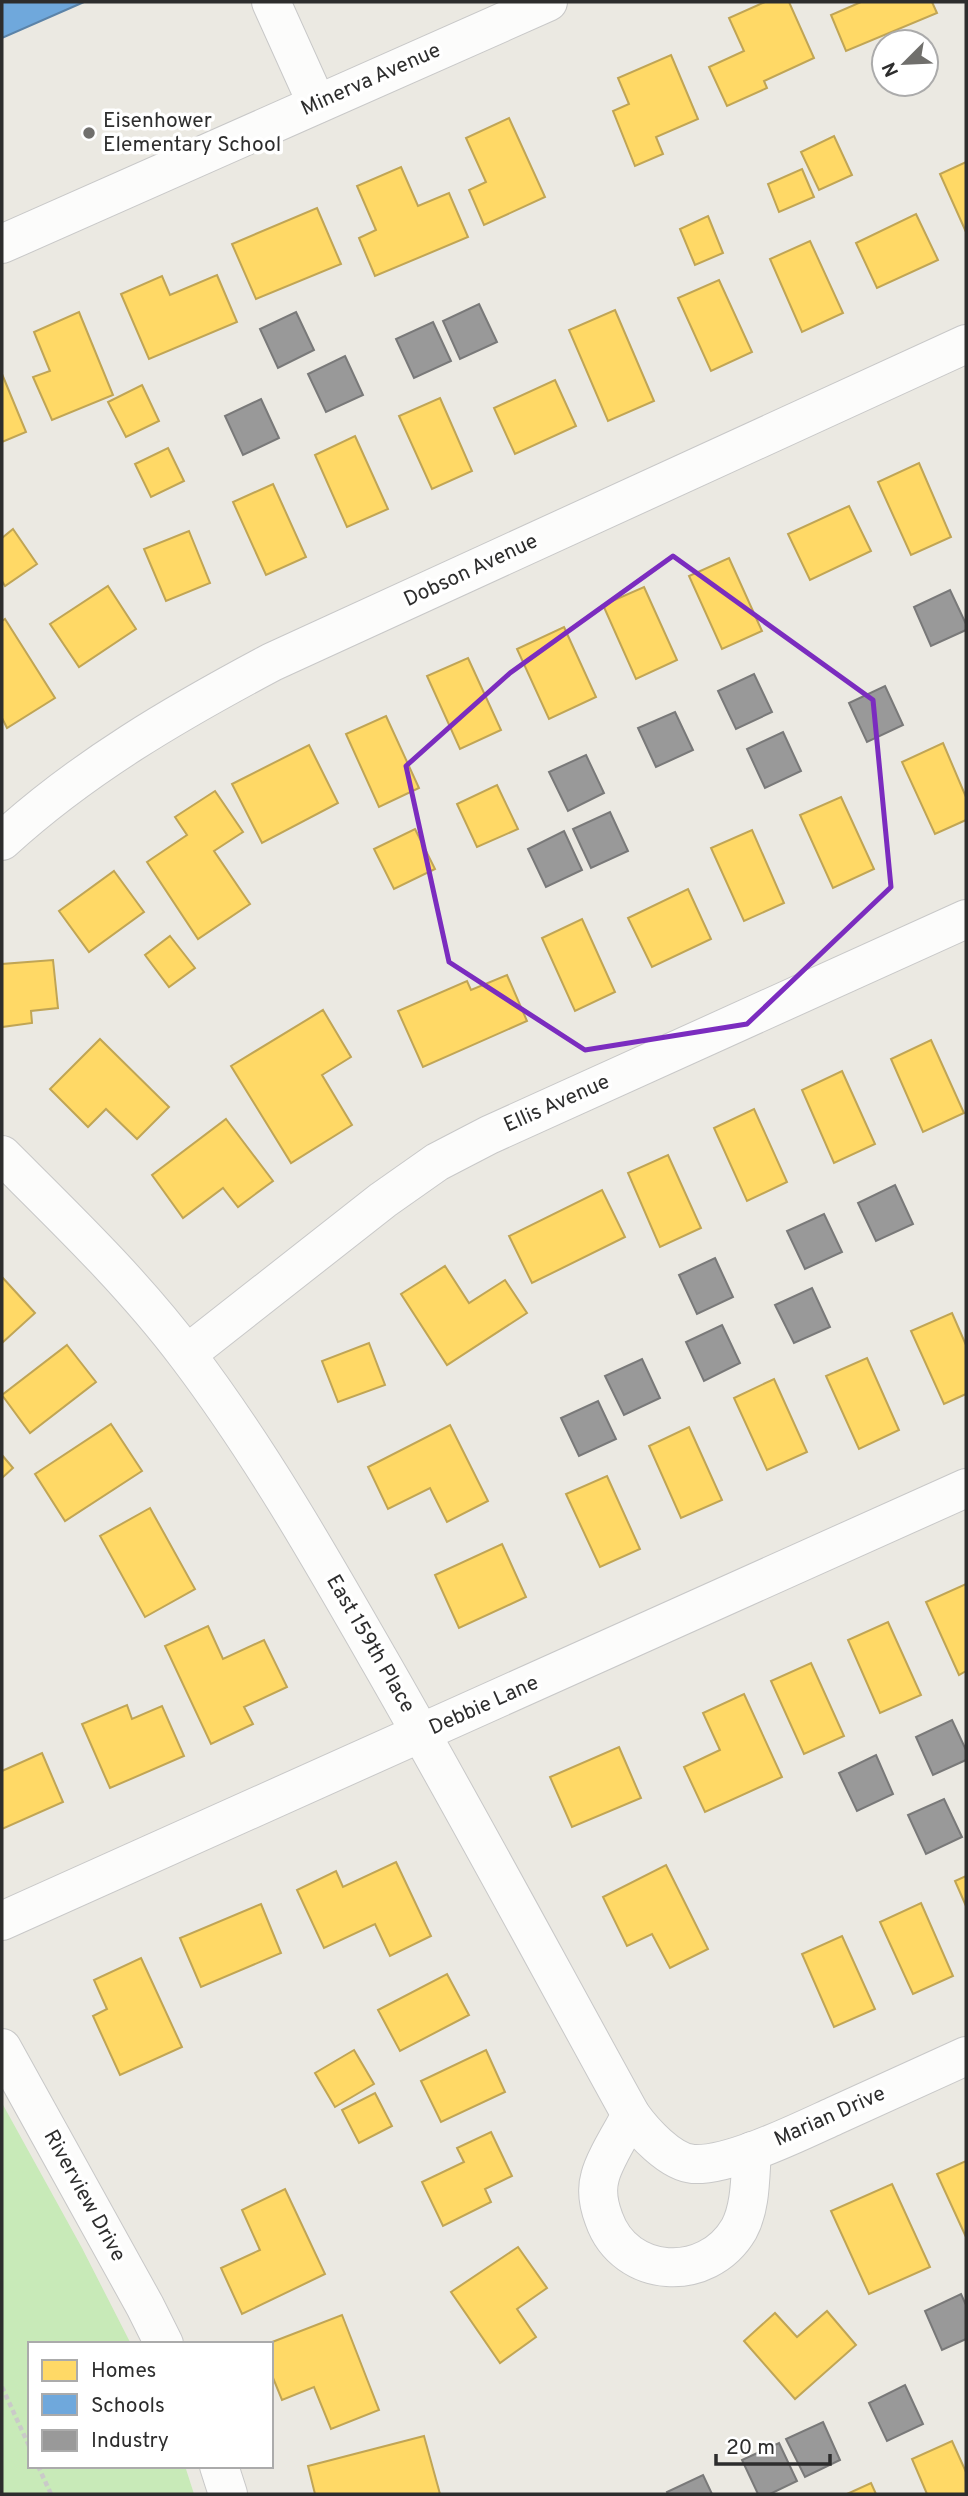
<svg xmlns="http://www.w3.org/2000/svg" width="968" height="2496" viewBox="0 0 968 2496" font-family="Overpass,sans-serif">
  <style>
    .green { fill: #c8eab8 }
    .homes { fill: #ffd966; stroke: #c0a555; stroke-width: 2 }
    .schools { fill: #6fa8dc; stroke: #5b83a8; stroke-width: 2 }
    .industry { fill: #999; stroke: #797979; stroke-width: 2 }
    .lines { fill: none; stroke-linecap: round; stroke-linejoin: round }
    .minor-casing { stroke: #c8c8c8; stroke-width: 40 }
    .path { stroke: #cacac9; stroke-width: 4.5; stroke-dasharray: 5 3.5; stroke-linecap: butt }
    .minor { stroke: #fcfcfb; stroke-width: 38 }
    .marked { fill: none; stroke: #7b2cbf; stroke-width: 5; stroke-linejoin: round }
    .poi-dot { fill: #706f6c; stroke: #fff; stroke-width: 2.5 }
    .labels { text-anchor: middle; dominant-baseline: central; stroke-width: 7; stroke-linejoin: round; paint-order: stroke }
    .street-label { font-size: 21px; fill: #2d2d2d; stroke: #fff }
    .poi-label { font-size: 21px; fill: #2d2d2d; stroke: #fff; text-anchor: start }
  </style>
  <rect width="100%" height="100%" fill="#ebe9e2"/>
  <polygon class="green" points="2,2103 82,2248 131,2344 30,2344 30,2466 185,2466 194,2494 2,2494"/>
  <g class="homes">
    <polygon points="765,2 789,2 814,58 764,81 767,88 727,106 709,67 744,51 729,18"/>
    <polygon points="861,2 932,2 937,13 846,51 831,15"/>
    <polygon points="671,55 698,119 656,137 663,154 635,166 613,111 629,104 618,78"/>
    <polygon points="509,118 545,197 484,225 469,190 486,182 466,138"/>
    <polygon points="834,136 852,175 819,190 801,152"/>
    <polygon points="966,162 966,232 940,174"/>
    <polygon points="401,167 418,206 449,193 468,237 375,276 359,238 376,230 357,186"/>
    <polygon points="802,169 814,197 779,212 768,184"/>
    <polygon points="317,208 341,264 256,299 232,244"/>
    <polygon points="916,214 938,260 877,288 856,243"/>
    <polygon points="708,216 723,253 695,265 680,229"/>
    <polygon points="810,241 843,313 802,332 770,259"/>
    <polygon points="217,275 237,322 149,359 121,294 162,276 170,295"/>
    <polygon points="719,280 752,352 711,371 678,298"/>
    <polygon points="615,310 654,401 608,421 569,330"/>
    <polygon points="79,312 113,395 52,420 33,377 50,371 34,332"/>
    <polygon points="2,374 26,432 2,442"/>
    <polygon points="555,380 576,426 515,454 494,408"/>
    <polygon points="142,385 159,421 126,437 108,402"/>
    <polygon points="440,398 472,471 432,489 399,416"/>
    <polygon points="355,436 388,509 347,527 315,455"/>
    <polygon points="168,448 184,481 151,497 135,464"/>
    <polygon points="919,463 951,537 911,555 878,482"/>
    <polygon points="273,484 306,557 266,575 233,502"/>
    <polygon points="849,506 871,551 810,580 788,534"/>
    <polygon points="13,529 37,564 5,586 2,581 2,538"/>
    <polygon points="189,531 210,583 166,601 144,549"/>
    <polygon points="729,558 762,631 722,649 689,576"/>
    <polygon points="108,586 136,629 79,667 50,624"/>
    <polygon points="644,587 677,660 636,679 603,605"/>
    <polygon points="5,619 55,698 7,728 2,718 2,621"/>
    <polygon points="564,627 596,697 549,719 517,649"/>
    <polygon points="468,658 501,730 460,749 427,676"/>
    <polygon points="386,716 419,788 379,807 346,734"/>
    <polygon points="943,743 966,797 966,820 935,834 902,762"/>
    <polygon points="309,745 338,803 262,843 232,784"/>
    <polygon points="497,785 518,829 477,847 457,804"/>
    <polygon points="215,791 243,832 214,851 250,904 198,939 147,862 187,835 175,817"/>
    <polygon points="841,797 874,869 833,888 800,815"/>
    <polygon points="415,829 435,869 394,889 374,849"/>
    <polygon points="752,830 784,903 744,921 711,848"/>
    <polygon points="114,871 144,912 89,952 59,911"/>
    <polygon points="688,889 711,939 652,967 628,918"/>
    <polygon points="582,919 615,992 575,1011 542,938"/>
    <polygon points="170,936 195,968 169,987 145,955"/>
    <polygon points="53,960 58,1008 31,1011 32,1023 2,1027 2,964"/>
    <polygon points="507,975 527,1021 423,1067 398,1011 467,981 471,990"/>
    <polygon points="323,1010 351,1057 322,1075 352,1125 291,1163 231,1066"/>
    <polygon points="100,1039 169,1107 137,1139 106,1109 88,1127 50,1089"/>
    <polygon points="931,1040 964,1113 923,1132 891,1059"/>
    <polygon points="842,1071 875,1144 834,1163 802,1090"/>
    <polygon points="754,1109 787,1182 747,1201 714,1128"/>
    <polygon points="226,1119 273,1181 238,1207 223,1188 183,1218 152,1175"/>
    <polygon points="668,1155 701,1228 660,1247 628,1173"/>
    <polygon points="602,1190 625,1237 532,1283 509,1236"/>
    <polygon points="445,1266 469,1303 505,1280 527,1313 447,1365 401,1294"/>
    <polygon points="2,1277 35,1313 2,1343"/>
    <polygon points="952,1313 966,1345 966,1394 944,1404 911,1331"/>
    <polygon points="369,1343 385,1385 338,1402 322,1361"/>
    <polygon points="67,1345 96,1382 30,1433 2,1395"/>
    <polygon points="867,1358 899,1430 859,1449 826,1376"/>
    <polygon points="774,1379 807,1452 767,1470 734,1398"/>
    <polygon points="111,1424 142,1471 65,1521 35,1474"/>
    <polygon points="450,1425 488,1501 447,1522 430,1488 388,1509 368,1467"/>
    <polygon points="689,1427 722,1500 681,1518 649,1446"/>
    <polygon points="2,1455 13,1468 2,1478"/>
    <polygon points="607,1476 640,1549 600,1567 566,1494"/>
    <polygon points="150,1508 195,1589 145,1617 100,1536"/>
    <polygon points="502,1544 526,1597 459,1628 435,1575"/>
    <polygon points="966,1584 966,1671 959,1675 926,1602"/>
    <polygon points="888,1622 921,1695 880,1713 848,1640"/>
    <polygon points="208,1626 223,1659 264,1640 287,1687 244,1707 253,1724 211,1744 165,1646"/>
    <polygon points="811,1663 844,1736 804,1754 771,1681"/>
    <polygon points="744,1694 782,1777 705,1812 684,1767 720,1750 703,1713"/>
    <polygon points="127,1705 132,1719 162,1706 184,1756 110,1788 82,1724"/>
    <polygon points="619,1747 641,1798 572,1827 550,1777"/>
    <polygon points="42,1753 63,1802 2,1829 2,1771"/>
    <polygon points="396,1862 431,1936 390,1956 375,1924 324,1948 297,1890 336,1871 343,1887"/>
    <polygon points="666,1865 708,1949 670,1968 652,1934 627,1946 603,1897"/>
    <polygon points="966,1876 966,1906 955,1881"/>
    <polygon points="921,1903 953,1976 913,1994 880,1922"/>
    <polygon points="261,1904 281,1953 201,1987 180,1938"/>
    <polygon points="842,1936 875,2009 834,2027 802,1954"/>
    <polygon points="141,1958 182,2047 120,2075 93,2016 107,2009 94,1980"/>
    <polygon points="447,1974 469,2015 400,2051 378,2010"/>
    <polygon points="354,2050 374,2084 335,2107 315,2073"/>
    <polygon points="486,2050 505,2092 441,2122 421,2081"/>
    <polygon points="375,2093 392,2126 359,2143 342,2110"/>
    <polygon points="491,2132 512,2176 485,2189 491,2202 443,2226 422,2182 464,2162 457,2148"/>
    <polygon points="966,2161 966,2237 937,2174"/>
    <polygon points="892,2184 930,2267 869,2294 831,2211"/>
    <polygon points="285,2189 325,2274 242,2314 221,2268 260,2250 242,2210"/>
    <polygon points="518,2247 547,2288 517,2309 536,2337 500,2363 451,2292"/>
    <polygon points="827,2311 856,2345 795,2399 744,2341 775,2313 797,2337"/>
    <polygon points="342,2315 379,2410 331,2429 314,2387 282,2400 271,2373 271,2344 267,2344"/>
    <polygon points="424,2436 440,2494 315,2494 308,2466"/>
    <polygon points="952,2441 966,2472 966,2494 927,2494 912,2459"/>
    <polygon points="871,2483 876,2494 847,2494"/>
  </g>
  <polygon class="schools" points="2,2 84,2 2,38"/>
  <g class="industry">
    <polygon points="479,304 497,342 460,359 443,321"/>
    <polygon points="296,312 314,350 278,368 260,329"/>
    <polygon points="433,322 451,361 414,378 396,339"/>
    <polygon points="345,356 363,395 326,412 308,374"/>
    <polygon points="261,399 279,438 243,455 225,416"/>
    <polygon points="950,590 966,624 966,630 931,646 914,607"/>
    <polygon points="754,674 772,712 736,729 718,691"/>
    <polygon points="885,686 903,725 867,742 849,703"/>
    <polygon points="675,712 693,750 656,767 638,728"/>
    <polygon points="783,732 801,771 765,788 747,749"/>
    <polygon points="586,755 604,793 568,811 549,772"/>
    <polygon points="610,812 628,851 591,868 573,829"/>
    <polygon points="564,831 582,870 546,887 528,849"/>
    <polygon points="895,1185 913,1224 876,1241 858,1203"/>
    <polygon points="824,1214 842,1252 805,1269 787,1231"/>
    <polygon points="715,1258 733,1297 697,1314 679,1275"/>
    <polygon points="812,1288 830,1327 794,1343 775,1305"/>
    <polygon points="722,1325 740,1363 704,1381 686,1342"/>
    <polygon points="642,1359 660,1398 624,1415 605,1376"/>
    <polygon points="598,1401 616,1439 579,1456 561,1418"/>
    <polygon points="952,1720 966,1750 966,1760 933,1775 916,1737"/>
    <polygon points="876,1755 893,1794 857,1811 839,1773"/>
    <polygon points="944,1799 962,1837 926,1854 908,1815"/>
    <polygon points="961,2294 966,2305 966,2339 942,2350 925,2311"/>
    <polygon points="905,2385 923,2424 887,2441 869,2403"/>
    <polygon points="823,2422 840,2460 805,2477 786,2439"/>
    <polygon points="779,2443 797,2481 770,2494 758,2494 742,2460"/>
    <polygon points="703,2475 712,2494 668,2494 667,2492"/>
  </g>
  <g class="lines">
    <defs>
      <g id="minor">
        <polyline points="271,2 317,104"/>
        <polyline points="2,244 548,2"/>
        <path d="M2,841C83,767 176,713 272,662L966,344"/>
        <path d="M2,1155C66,1219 132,1282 187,1355C259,1450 319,1555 378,1658C465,1809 547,1963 631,2115C643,2132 670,2162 693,2164C730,2166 799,2132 834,2116C878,2096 922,2076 966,2056"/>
        <polyline points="187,1354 383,1200 437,1162 489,1135 966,919"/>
        <polyline points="2,1921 966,1488"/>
        <polyline points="2,2048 145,2306 164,2344"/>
        <path d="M631,2115C622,2132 604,2160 600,2177C596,2191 599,2206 604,2219C625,2279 707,2284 739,2229C751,2207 750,2176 752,2151"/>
        <polyline points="219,2466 228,2494"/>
      </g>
    </defs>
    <use href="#minor" class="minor-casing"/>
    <g class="path">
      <polyline points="2,2387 30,2448"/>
      <polyline points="38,2466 51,2494"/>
    </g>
    <use href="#minor" class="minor"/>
  </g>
  <path class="marked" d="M673,556L873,700L891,887L747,1024L585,1050L449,962L406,766L510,673Z"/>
  <circle class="poi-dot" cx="89" cy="133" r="7"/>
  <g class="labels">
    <g class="street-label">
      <text transform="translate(371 80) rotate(-24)">Minerva Avenue</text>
      <text transform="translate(471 571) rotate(-25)">Dobson Avenue</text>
      <text transform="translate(557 1104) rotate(-24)">Ellis Avenue</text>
      <text transform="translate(370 1644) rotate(60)">East 159th Place</text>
      <text transform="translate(484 1706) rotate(-24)">Debbie Lane</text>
      <text transform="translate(830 2117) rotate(-24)">Marian Drive</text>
      <text transform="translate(84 2196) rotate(61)">Riverview Drive</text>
    </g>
    <g class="poi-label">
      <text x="103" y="121">Eisenhower<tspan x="103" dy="24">Elementary School</tspan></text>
    </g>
  </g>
  <rect width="968" height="2496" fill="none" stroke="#2d2d2d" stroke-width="7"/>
  <rect x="28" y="2342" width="245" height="126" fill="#ffffff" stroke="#ababab" stroke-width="2"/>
  <rect x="42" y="2360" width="35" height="21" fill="#ffd966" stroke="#ababab" stroke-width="2"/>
  <text x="91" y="2377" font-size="21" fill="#2d2d2d">Homes</text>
  <rect x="42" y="2394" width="35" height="21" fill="#6fa8dc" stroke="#ababab" stroke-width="2"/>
  <text x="91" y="2412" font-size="21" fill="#2d2d2d">Schools</text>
  <rect x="42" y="2430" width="35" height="21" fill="#999999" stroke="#ababab" stroke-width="2"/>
  <text x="91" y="2447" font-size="21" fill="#2d2d2d">Industry</text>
  <g transform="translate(905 63) rotate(246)"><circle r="33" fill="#ffffff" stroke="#ababab" stroke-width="2"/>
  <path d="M0-5L12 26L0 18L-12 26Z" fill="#706f6c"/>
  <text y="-10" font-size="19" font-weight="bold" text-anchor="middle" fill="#2d2d2d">N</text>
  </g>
  <path d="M716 2454v10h114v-10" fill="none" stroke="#2d2d2d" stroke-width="3.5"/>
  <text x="726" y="2454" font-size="21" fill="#2d2d2d" stroke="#ffffff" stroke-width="5" paint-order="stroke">20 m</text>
</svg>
